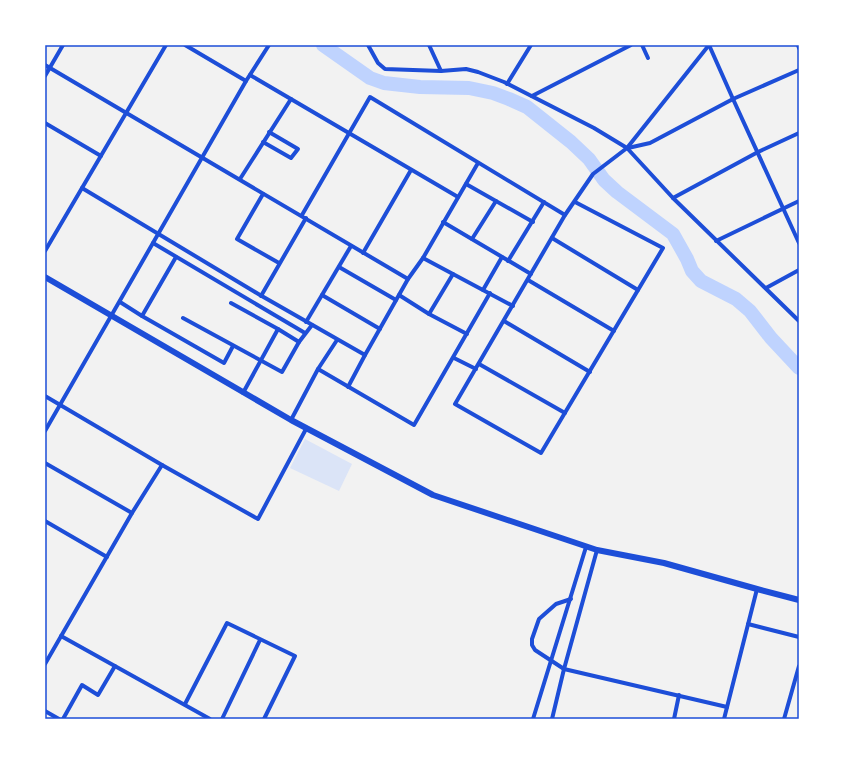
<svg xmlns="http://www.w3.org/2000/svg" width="844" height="764" viewBox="0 0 844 764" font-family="Karla,sans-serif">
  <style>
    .green { fill: #dbe4f7 }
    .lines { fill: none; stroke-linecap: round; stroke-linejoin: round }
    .river { stroke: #bfd3fe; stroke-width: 14 }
    .minor { stroke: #1d4ed8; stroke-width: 4 }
    .primary { stroke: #1d4ed8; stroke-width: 6 }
    .neatline { fill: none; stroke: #1d4ed8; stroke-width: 1.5 }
  </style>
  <rect width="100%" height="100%" fill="#f2f2f2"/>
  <polygon class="green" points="305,439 352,464 339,491 290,468"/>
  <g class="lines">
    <polyline class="river" points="323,45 370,78 384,83 420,87 469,88 493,93 509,99 527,107 571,142 589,159 604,180 617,192 673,234 687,259 692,271 701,281 736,299 750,311 771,338 799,368"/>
    <g class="minor">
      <polyline points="185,45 246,81"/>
      <polyline points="368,45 378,63 385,69 441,71 466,69 478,72 504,82 594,128 627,148 673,198 799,321"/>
      <polyline points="429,45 441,71"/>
      <polyline points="642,45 648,58"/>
      <polyline points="709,45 733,99 799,243"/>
      <polyline points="798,45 799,48"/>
      <polyline points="45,65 408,279"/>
      <polyline points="250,75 458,197"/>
      <polyline points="45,76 63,45"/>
      <polyline points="507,84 531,45"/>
      <polyline points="532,96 631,45"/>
      <polyline points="45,123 101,156"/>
      <polyline points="263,142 291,158 298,149 269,132"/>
      <polyline points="628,148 650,143 733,99 799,70"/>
      <polyline points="240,179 291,99"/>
      <polyline points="466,184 533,222"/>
      <polyline points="82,188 260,295 365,355 408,279 423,258 478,163"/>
      <polyline points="263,194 237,239 279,263"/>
      <polyline points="673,198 758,152 799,133"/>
      <polyline points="575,202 663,248 541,453 455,404 565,215 593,174 627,148 709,45"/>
      <polyline points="302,215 370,97 565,215"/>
      <polyline points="443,222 531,274"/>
      <polyline points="552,238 638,290"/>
      <polyline points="472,239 496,201"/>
      <polyline points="716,241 799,201"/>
      <polyline points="153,243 305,333"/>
      <polyline points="45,251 166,45"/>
      <polyline points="363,253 411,170"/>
      <polyline points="423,258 513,306"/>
      <polyline points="508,261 544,202"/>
      <polyline points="339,267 396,300"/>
      <polyline points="528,280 614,331"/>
      <polyline points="766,288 799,270"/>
      <polyline points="483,290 502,257"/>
      <polyline points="322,295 380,329"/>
      <polyline points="399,295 429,314 467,334"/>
      <polyline points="261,296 306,218"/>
      <polyline points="120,302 142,316 176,257"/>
      <polyline points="231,303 278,329"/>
      <polyline points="429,314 453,274"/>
      <polyline points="142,316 224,363 233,346"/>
      <polyline points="183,318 282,372 299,342"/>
      <polyline points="504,321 590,372"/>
      <polyline points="306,322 351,246"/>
      <polyline points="454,358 476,369"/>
      <polyline points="479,364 565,413"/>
      <polyline points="318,369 414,425 490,293"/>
      <polyline points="348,387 365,355"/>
      <polyline points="243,393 278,329 299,342 312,325"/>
      <polyline points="45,396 162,465 258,519 306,429"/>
      <polyline points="291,420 318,369 337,340"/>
      <polyline points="45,431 246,81 269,45"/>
      <polyline points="45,463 132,513"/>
      <polyline points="45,521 107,557"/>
      <polyline points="571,599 556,604 539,619 532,639 532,645 535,650 564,669 727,707"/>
      <polyline points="748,624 799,637"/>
      <polyline points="61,636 210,719"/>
      <polyline points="45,664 132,513 162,465"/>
      <polyline points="185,704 227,623 295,656 264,719"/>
      <polyline points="45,711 59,719"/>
      <polyline points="63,719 82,685 98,695 115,666"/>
      <polyline points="222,719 260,640"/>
      <polyline points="533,719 586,547"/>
      <polyline points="552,719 564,669 597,550"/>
      <polyline points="674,719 679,695"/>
      <polyline points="724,719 757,589"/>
      <polyline points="784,719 799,666"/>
    </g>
    <polyline class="primary" points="45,277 291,420 433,495 597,550 664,563 757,589 799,600"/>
  </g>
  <rect width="844" height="764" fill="none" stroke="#ffffff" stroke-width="92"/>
  <rect x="46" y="46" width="752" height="672" class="neatline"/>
</svg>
